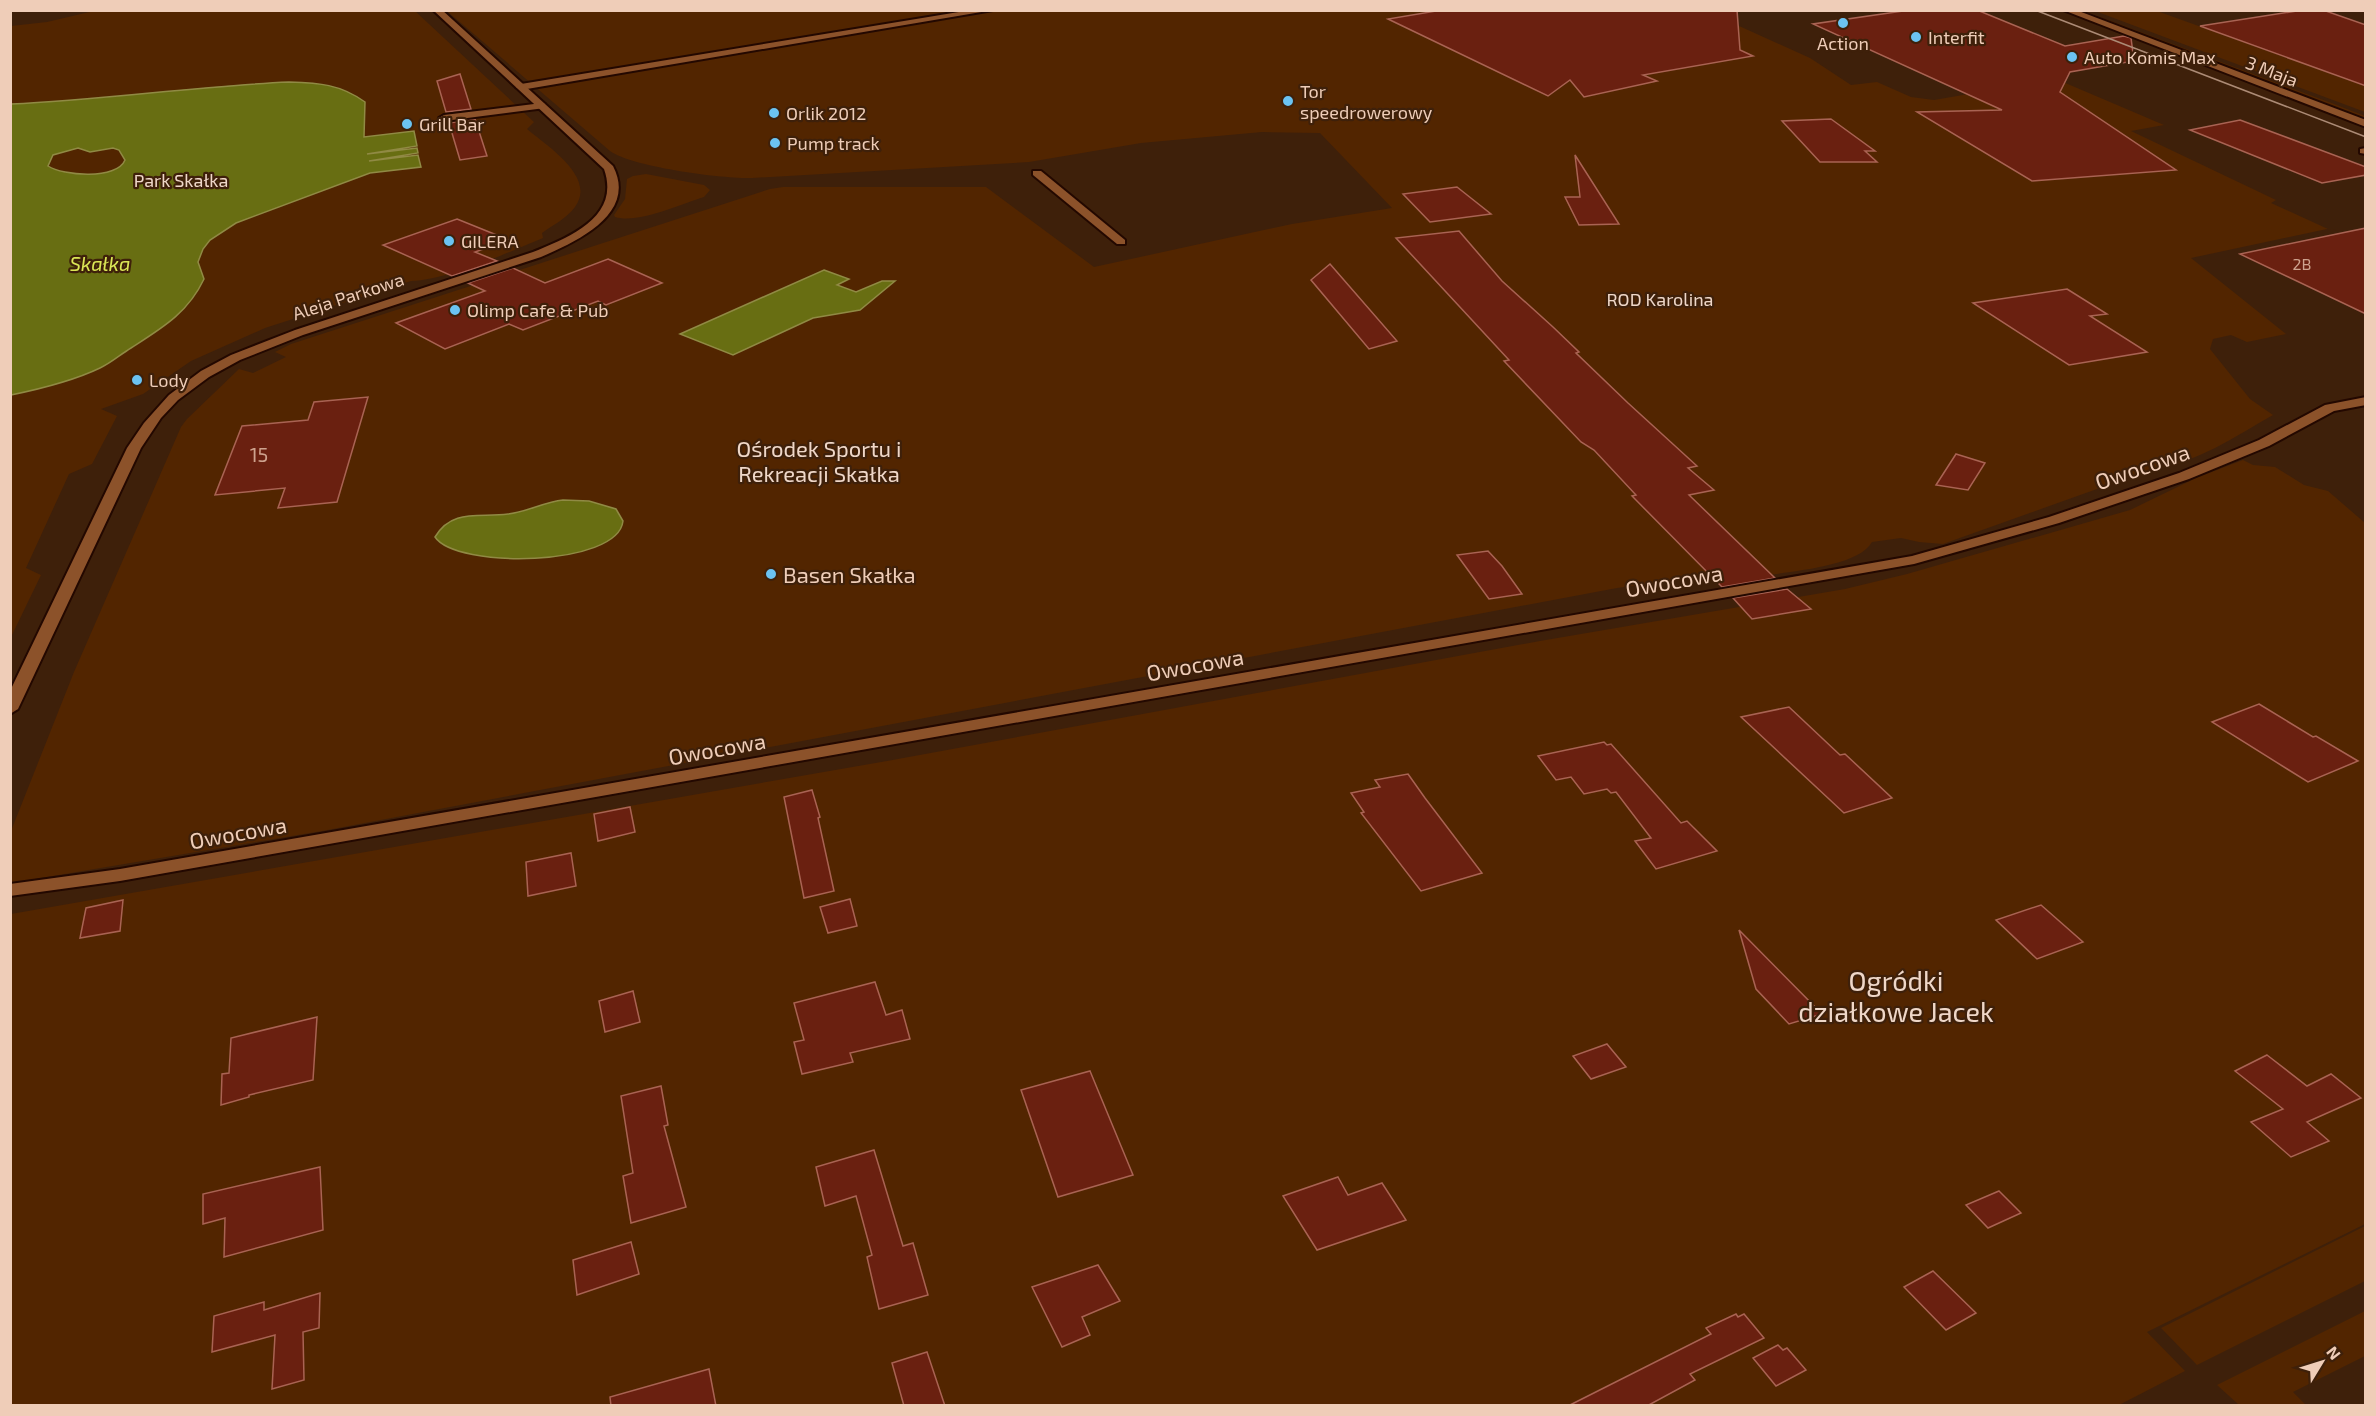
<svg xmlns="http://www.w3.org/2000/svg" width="2376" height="1416" viewBox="0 0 2376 1416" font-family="'Exo 2',sans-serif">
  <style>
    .green { fill: #522500 }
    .water { fill: #686e12; stroke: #908a44; stroke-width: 1.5; fill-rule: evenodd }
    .building { fill: #6a2010; stroke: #a96353; stroke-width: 1.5 }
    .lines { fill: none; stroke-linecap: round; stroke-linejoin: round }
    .service-casing { stroke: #230800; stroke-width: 4 }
    .minor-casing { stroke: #230800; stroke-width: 4 }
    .tertiary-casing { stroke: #230800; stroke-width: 4 }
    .service { fill: #8c522a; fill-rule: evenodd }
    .minor { fill: #8c522a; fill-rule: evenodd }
    .tertiary { fill: #8c522a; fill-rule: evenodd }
    .tram { stroke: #ac8b76; stroke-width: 1.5 }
    .poi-dot { fill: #6bc3f2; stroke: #3e200a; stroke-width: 2 }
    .labels { text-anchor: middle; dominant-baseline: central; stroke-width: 4.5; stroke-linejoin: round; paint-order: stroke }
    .far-number-label { font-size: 16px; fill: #cea28e }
    .far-poi-label { font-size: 18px; fill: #efcdb8; stroke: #3e200a; text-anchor: start }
    .far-street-label { font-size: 18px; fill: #efcdb8; stroke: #3e200a }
    .far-park-label { font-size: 18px; fill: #efd7c8; stroke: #3e200a }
    .far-water-label { font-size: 20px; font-style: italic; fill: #dbe756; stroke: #3e200a }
    .number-label { font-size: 20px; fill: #cea28e }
    .park-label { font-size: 22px; fill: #efd7c8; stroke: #3e200a }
    .street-label { font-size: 22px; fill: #efcdb8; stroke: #3e200a }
    .poi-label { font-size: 22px; fill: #efcdb8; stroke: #3e200a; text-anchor: start }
    .near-park-label { font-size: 27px; fill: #efd7c8; stroke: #3e200a }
  </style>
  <rect width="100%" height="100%" fill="#3e200a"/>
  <g class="green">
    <path d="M98,10L415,11L534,122L527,129C547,146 597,177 575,207C567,218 553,225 542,233L543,238C509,252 448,280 411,281L265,328L191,361L143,394L101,409L117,416L92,464L69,474L26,568L41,575L11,637V26L47,22Z"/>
    <path d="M447,11H1706L1810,58L1851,85L1877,82L1911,97L1934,100L2056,79L2164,125L2131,131L2276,200L2271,203L2328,229L2344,231L2327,229L2191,258L2286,334L2247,342L2231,335L2213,339L2210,349L2250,399L2273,415C2236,436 2197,463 2153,469L1943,544L1919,542L1901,538L1872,542C1858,567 1790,571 1763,576L1756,569L1617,588L322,831L11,883V831L74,672L181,427L187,419L239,369L253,373L286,357L275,352L291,344L770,189L783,187H986L1094,267L1292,224L1392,208L1320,133L1262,132L1141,143L1029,162L752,178C723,179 632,167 610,151Z"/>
    <polygon points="2077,11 2084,11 2334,104 2365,116 2365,119"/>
    <polygon points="2095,11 2157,11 2365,86 2365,112"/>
    <path d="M646,174L704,185L710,190L704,197C680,204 639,224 615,217L614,215L625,199L627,179L633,176Z"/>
    <polygon points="2243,460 2253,465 2275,467 2304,485 2328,491 2365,523 2365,1224 2147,1332 2185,1371 2119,1405 11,1406 11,914 887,761 1540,641 1845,589 1907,574 2130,510 2196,478"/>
    <polygon points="2365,1226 2365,1281 2197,1365 2161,1328"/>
    <polygon points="2365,1311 2365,1356 2293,1392 2306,1405 2239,1405 2217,1385"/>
  </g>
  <g class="water">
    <path d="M289,82C319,83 340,84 365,102L364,137L414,131L417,146L367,154L417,148L418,153L369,161L418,155L421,167L370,173L236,223L210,240L203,249L198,262L204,279C188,313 162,328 131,348C121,354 111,363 100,368C73,381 40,389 11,395V104C104,100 196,86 289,82ZM78,148L90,152L113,148L119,150L125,160C117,180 63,176 48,166L53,155Z"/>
    <polygon points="824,270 849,279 837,285 856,292 882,281 895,281 860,310 813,318 733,355 680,334"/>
    <path d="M563,500L589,501L616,509L623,521C618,567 456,569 435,537C452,508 480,518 508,514C527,512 544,502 563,500Z"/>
  </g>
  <g class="building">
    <polygon points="1442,10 1737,10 1740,50 1753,56 1643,75 1657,81 1584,97 1570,80 1548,96 1388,19"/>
    <polygon points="1910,10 1977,10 2065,46 2124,36 2131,38 2134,61 2070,72 2060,92 2176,170 2032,181 1917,112 2002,110 1813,24"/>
    <polygon points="2303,10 2323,10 2366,25 2366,86 2200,26"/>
    <polygon points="460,74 471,109 446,112 437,81"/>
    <polygon points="475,119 487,156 460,160 449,123"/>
    <polygon points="1831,119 1875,151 1865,151 1877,162 1820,162 1782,121"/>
    <polygon points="2240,120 2366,167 2366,175 2322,183 2190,130"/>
    <polygon points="1575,155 1619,224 1579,225 1565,197 1580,197"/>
    <polygon points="1457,187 1491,214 1430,222 1403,194"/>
    <polygon points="457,219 509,240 475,252 497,261 452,276 383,245"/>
    <polygon points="2366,228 2366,314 2240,254"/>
    <polygon points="1459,231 1502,281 1553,327 1579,352 1576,353 1628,403 1697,466 1688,468 1714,490 1689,495 1775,578 1722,587 1632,496 1636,495 1594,450 1581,442 1504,361 1509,360 1396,238"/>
    <polygon points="608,259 662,283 606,305 598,301 523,330 509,324 445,349 396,323 485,291 468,283 513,268 545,283"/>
    <polygon points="1330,264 1397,341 1369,349 1311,280"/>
    <polygon points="2067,289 2107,314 2090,316 2147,352 2069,365 1973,303"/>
    <polygon points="368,397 337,502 278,508 285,488 215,495 242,426 308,420 314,402"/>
    <polygon points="1956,454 1985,463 1968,490 1936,485"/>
    <polygon points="1488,551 1502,566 1522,594 1489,599 1457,555"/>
    <polygon points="1787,589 1811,609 1752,619 1733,598"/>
    <polygon points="2259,704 2313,737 2316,736 2358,761 2308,782 2212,722"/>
    <polygon points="1789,707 1840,755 1845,754 1892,798 1844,813 1741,717"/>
    <polygon points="1604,742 1607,745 1611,744 1681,823 1687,821 1717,851 1656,869 1635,841 1651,838 1616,792 1611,793 1607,789 1584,794 1571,777 1556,780 1538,756"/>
    <polygon points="1408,774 1425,798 1482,873 1421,891 1361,813 1364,812 1351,793 1380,787 1375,780"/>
    <polygon points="812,790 820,817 818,818 834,891 804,898 784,797"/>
    <polygon points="630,807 635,832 598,841 594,814"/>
    <polygon points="571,853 576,886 528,896 526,862"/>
    <polygon points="850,899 857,926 828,933 820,907"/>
    <polygon points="123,900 120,931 80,938 86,908"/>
    <polygon points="2041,905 2083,942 2037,959 1996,920"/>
    <polygon points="1739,930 1822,1014 1789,1024 1756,989"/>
    <polygon points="875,982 886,1015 902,1010 910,1039 850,1053 853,1062 802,1074 794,1042 804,1040 794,1003"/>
    <polygon points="633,991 640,1022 605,1032 599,1001"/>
    <polygon points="317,1017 313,1080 249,1095 249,1097 221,1105 222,1074 229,1073 231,1038"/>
    <polygon points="1607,1044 1626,1067 1591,1079 1573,1056"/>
    <polygon points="2267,1055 2307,1086 2331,1074 2361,1098 2307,1122 2329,1141 2291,1157 2251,1122 2283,1109 2235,1071"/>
    <polygon points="1090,1071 1133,1175 1058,1197 1021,1090"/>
    <polygon points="661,1086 668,1125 664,1126 686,1207 631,1223 623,1176 633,1173 621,1096"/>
    <polygon points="874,1150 903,1246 913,1243 928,1295 879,1309 867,1257 872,1255 856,1196 825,1206 816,1167"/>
    <polygon points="320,1167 323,1230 224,1257 225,1218 203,1224 203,1194"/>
    <polygon points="1338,1177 1348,1195 1382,1183 1406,1220 1317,1250 1283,1196"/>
    <polygon points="1999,1191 2021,1213 1988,1228 1966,1205"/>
    <polygon points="631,1242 639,1274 577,1295 573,1260"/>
    <polygon points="1098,1265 1120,1301 1082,1317 1090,1335 1062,1347 1032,1287"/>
    <polygon points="1933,1271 1976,1313 1946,1330 1904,1287"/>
    <polygon points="320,1293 319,1328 303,1332 304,1380 272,1389 275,1335 212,1352 214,1316 264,1302 264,1310"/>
    <polygon points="1736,1314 1738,1317 1744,1314 1764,1338 1690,1374 1695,1380 1647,1406 1568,1406 1711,1334 1706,1328"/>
    <polygon points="1778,1345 1783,1350 1787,1348 1806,1370 1776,1386 1753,1358"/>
    <polygon points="927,1352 945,1406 904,1406 892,1363"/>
    <polygon points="709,1369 716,1406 611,1406 610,1397"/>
  </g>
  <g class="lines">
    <defs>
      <g id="service">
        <polygon points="971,10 993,10 521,90 516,87 521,84"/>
        <polygon points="542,103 545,104 545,108 444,121 439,118 444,115"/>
        <polygon points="2366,148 2366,154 2360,153 2360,149"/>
        <polygon points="1033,171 1041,171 1125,240 1125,244 1117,244 1033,175"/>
        <polygon points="2366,397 2366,405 2334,411 2269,446 2189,479 2059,523 1914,564 120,881 10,896 10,884 120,869 1912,556 2049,517 2179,473 2259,440 2325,405"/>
      </g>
      <path id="minor" d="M433,10H442L613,166C638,214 576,242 541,257L303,335L240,360L209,377L178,400L161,418L141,448L18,709L10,714V691L127,448L144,423L169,395L201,371L231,355L295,330L533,252C569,237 621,217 604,169Z"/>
      <polygon id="tertiary" points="2063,10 2076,10 2366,120 2366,127"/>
    </defs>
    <use href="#service" class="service-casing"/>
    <use href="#minor" class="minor-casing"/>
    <use href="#tertiary" class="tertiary-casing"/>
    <use href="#service" class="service"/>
    <use href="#minor" class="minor"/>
    <use href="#tertiary" class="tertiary"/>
    <polyline class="tram" points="2035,10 2366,137"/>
  </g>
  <g class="poi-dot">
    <circle cx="1843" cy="23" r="6"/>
    <circle cx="1916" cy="37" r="6"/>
    <circle cx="2072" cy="57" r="6"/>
    <circle cx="1288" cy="101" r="6"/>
    <circle cx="774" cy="113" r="6"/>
    <circle cx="407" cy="124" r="6"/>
    <circle cx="775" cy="143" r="6"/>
    <circle cx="449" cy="241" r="6"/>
    <circle cx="455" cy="310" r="6"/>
    <circle cx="137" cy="380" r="6"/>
    <circle cx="771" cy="574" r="6"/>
  </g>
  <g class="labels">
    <g class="far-number-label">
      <text x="2302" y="263">2B</text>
    </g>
    <g class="far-poi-label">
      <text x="1928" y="37">Interfit</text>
      <text x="1843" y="43" text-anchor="middle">Action</text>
      <text x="2084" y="57">Auto Komis Max</text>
      <text x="1300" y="91">Tor<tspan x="1300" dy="21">speedrowerowy</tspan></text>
      <text x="786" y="113">Orlik 2012</text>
      <text x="419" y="124">Grill Bar</text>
      <text x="787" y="143">Pump track</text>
      <text x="461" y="241">GILERA</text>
      <text x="467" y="310">Olimp Cafe &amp; Pub</text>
      <text x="149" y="380">Lody</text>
    </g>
    <g class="far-street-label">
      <text transform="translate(2272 71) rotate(21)">3 Maja</text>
      <text transform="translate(348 296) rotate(-18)">Aleja Parkowa</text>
    </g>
    <g class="far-park-label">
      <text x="181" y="180">Park Skałka</text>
      <text x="1660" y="299">ROD Karolina</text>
    </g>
    <g class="far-water-label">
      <text x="100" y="263">Skałka</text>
    </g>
    <g class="number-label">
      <text x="259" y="454">15</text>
    </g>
    <g class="park-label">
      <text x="819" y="448">Ośrodek Sportu i<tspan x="819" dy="25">Rekreacji Skałka</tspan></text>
    </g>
    <g class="street-label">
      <text transform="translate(2142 466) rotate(-19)">Owocowa</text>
      <text transform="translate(1674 580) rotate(-10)">Owocowa</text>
      <text transform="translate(1195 664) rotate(-10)">Owocowa</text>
      <text transform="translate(717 748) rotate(-10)">Owocowa</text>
      <text transform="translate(238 832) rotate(-10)">Owocowa</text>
    </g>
    <g class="poi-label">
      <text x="783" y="574">Basen Skałka</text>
    </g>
    <g class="near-park-label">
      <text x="1896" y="980">Ogródki<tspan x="1896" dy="31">działkowe Jacek</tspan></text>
    </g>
  </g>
  <rect width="2376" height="1416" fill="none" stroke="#efcdb8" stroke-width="24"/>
  <g transform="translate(2322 1362) rotate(52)" stroke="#3e200a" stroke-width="4.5" paint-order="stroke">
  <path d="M0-4.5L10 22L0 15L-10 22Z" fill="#efcdb8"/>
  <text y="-9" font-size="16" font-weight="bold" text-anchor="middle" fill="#efcdb8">N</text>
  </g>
</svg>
